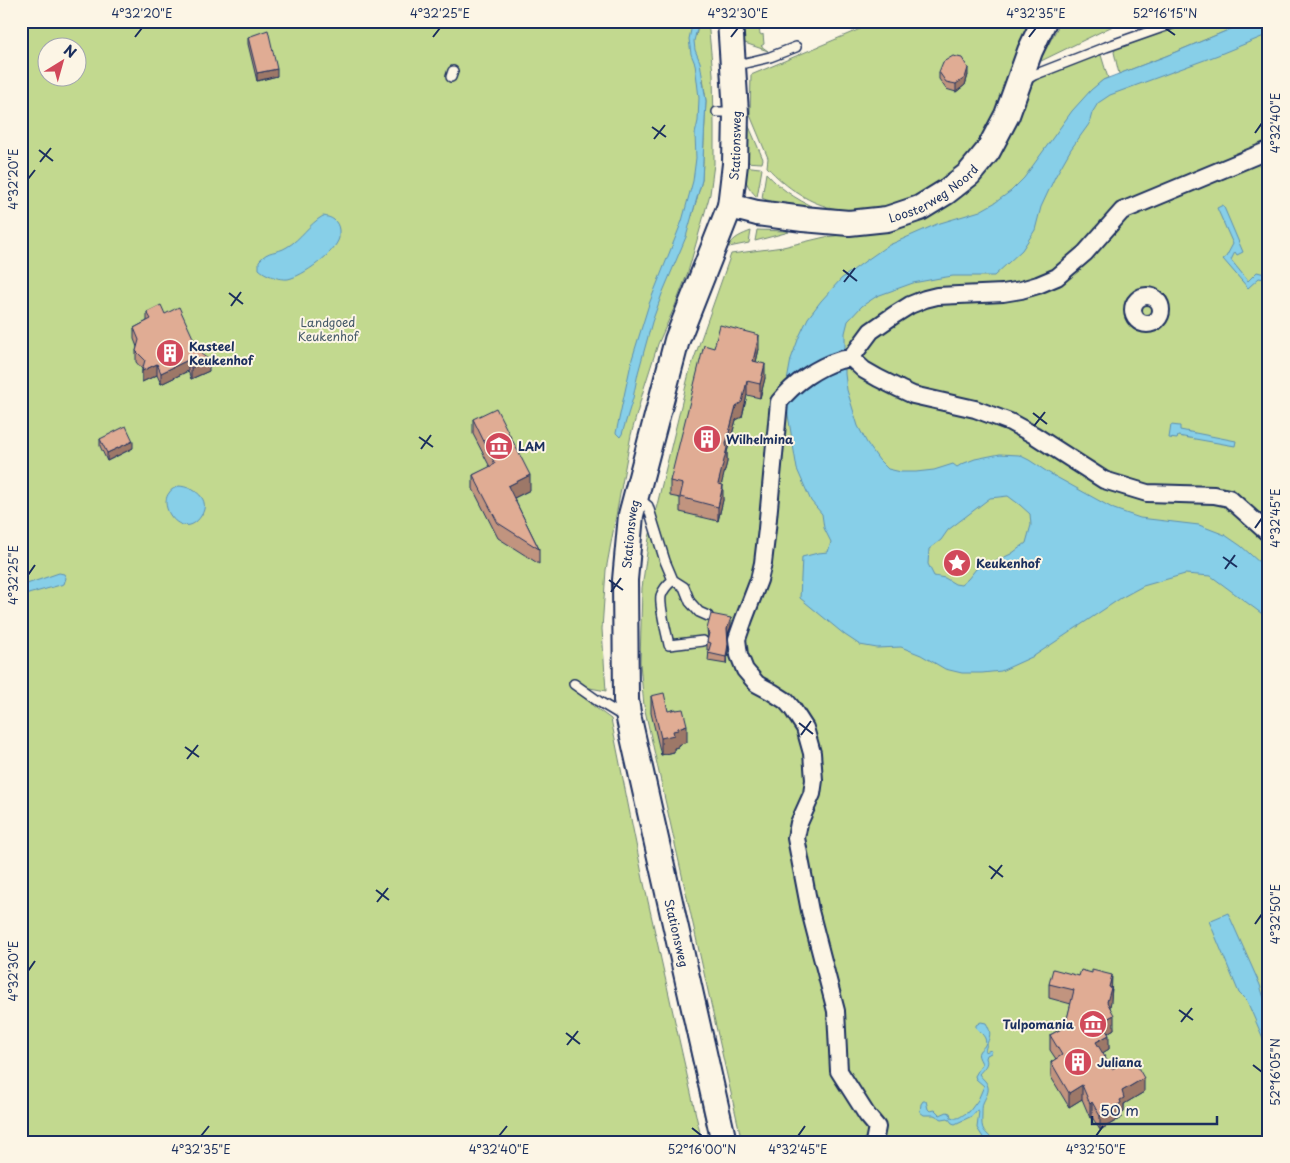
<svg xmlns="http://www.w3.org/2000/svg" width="1290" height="1163" viewBox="0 0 1290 1163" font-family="'Playpen Sans',sans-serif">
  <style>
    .green { fill: #c2d98f; stroke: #6e8476; fill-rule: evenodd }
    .water { fill: #87cfe8; stroke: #5c8fb1; fill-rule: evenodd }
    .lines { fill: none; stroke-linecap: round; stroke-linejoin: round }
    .lane-casing { stroke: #1b2f5e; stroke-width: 12 }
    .street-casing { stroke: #1b2f5e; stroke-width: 20 }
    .secondary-casing { stroke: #1b2f5e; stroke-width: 28 }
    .lane { stroke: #fcf5e5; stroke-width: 9 }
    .street { stroke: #fcf5e5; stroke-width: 16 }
    .secondary { stroke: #fcf5e5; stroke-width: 24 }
    .wall { fill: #c1947f; stroke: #1b2f5e }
    .shaded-wall { fill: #9d7868; stroke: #1b2f5e }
    .building { fill: #e0ac94; stroke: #1b2f5e }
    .ticks { fill: none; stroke: #1b2f5e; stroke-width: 2 }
    .labels { text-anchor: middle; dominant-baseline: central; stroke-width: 4; stroke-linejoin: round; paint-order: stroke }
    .street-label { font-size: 12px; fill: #1b2f5e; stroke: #fcf5e5 }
    .park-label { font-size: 12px; fill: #455a6a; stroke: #fcf5e5 }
    .poi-label { font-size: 12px; font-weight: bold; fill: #1b2f5e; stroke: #fcf5e5; text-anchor: start }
    .neatline { fill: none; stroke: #1b2f5e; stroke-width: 2 }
    .ticks-label { font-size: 12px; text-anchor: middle; fill: #1b2f5e }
  </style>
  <rect width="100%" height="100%" fill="#fcf5e5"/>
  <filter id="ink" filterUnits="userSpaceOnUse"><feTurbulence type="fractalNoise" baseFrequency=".02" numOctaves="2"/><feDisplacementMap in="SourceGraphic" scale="10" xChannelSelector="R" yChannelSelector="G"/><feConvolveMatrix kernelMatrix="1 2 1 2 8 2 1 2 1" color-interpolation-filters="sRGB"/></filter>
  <g filter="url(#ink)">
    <g class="green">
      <path d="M21,21H693L696,36L699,21H708L713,74L714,125V164L710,194L688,272L675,306L658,344L644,388L631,435L606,570L602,629L606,691L590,688L592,705L611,719L643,879L702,1142H21ZM48,48H78V78H48ZM703,78L706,101L702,180L692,216Z"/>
      <polygon points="737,21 758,21 760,34 762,35 763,34 764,44 761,46 768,51 739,41"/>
      <path d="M879,21H1030L1027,27C1021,41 1015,56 1011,70C1007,81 1006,93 1001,103C995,117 988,131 980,144C977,148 973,152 970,155C938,192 888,217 838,209C810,205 786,187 767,167L768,158L750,115L751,75Z"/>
      <polygon points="1061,21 1123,21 1039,62"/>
      <polygon points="1180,21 1197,24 1208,21 1250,21 1166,56 1119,74 1114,52 1118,44"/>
      <polygon points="1269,23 1269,1142 742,1142 644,706 640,663 642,588 649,538 689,373 731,254 783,247 825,237 891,229 1000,153 1014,130 1031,82 1090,55 1101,55 1108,78 1103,80 1093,89"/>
      <polygon points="745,117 763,159 762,163 743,162"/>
      <path d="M743,166L760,168L762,169L757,197C748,188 743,179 743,166Z"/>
      <path d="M766,173C783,192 803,203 826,213L796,209L764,199L762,198Z"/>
      <polygon points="757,230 786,231 789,232 755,241"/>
      <path d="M751,231L749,243L729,247C732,238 743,234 751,231Z"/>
      <polygon points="660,900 716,1142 710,1142 675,983"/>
    </g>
    <g class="water">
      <polygon points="693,21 699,21 694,41 695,50 700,62 706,101 702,180 686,237 662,294 652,322 638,373 633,398 622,434 620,437 616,433 632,359 649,304 682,221 693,181 696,158 695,134 698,121 699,98 695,64 691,54 689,39"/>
      <path d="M1250,21H1269V34L1218,55L1110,95L1098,103L1092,113L1089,124L1071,149L1055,177L1041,207L1035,230L1022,250L994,276H953L940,278L913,283L877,296L862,306L848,321L845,333V374L847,390L858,426L867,443L879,460L888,469L901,472H916L934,470L953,464L957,467L962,464L975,459L1000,454L1019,455L1029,460L1049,473L1114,509L1140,518L1199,525L1225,535L1241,546L1269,571V619L1211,576L1185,574L1143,586L1121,598L1034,656L1001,671L982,673H962L945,669L921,655L901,647L877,648L860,645L845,635L800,598L802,557L818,553L828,552L831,542L824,528L822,514L811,501L797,469L788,415L787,381L791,359L799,337L808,318L821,301L841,279L864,262L887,246L937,224L980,211L996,202L1011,191L1024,178L1072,111L1091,90L1103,80L1166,56ZM1008,496L1020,505L1030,514L1031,525L1026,543L1011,554L996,561L984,563L976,569L968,579L961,585L955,584L945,578L934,576L928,564L929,549L941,540L948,530L990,498Z"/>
      <polygon points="1223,205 1243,252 1237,255 1235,252 1231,260 1248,281 1257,272 1269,275 1269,280 1259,278 1248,288 1223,259 1226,257 1233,244 1217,208"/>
      <path d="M323,216C332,217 338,221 339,230C339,232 339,236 339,238C335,253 303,276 288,279C279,280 265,275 259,269V261C269,249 276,254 287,247C301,239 309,224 323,216Z"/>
      <polygon points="1171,425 1180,426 1180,430 1236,441 1235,446 1178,436 1177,439 1169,438"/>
      <path d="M179,486C194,487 212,499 201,516C184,542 157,508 169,493C171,489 175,488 179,486Z"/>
      <polygon points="59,573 64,574 66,578 64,584 21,596 21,586"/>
      <polygon points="1228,913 1260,985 1263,995 1269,1009 1269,1052 1247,1001 1239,993 1209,921"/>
      <path d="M981,1022L986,1023C994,1036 987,1039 985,1052L991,1050L992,1051L991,1053L987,1055L986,1058C989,1065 983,1069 979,1074C982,1079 987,1081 988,1087C989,1093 985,1098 983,1103C982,1106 982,1111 982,1115C981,1132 984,1130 995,1142H986L977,1128L979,1111L977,1110L972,1116L955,1124L952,1123L948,1118L942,1119L934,1115H924L920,1112L921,1104L923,1101H926L928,1109L930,1111L935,1110L940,1115L947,1112L950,1113L951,1117C959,1121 962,1114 969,1112L978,1100L984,1086L976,1079L975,1076L982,1064C981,1060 977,1056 979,1052C980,1049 984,1048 985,1045C988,1038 981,1033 976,1028V1025Z"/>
    </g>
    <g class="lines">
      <defs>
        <g id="lane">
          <polyline points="733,66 770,57 796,47"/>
          <polyline points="451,77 453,71"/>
          <polyline points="1024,81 1034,75 1106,47 1180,21"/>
          <polyline points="717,112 736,112"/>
          <polyline points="637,499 643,502 648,506 665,561 673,580 684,587 690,602 699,612 708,616"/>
          <path d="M673,580C668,584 663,589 661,596C659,606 667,634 669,645L703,641"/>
          <polyline points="574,684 598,701 626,718"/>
        </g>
        <g id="street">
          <circle cx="1147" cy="310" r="14"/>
          <polyline points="851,358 871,331 894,315 910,305 925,299 937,296 1003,293 1021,290 1038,285 1057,277 1085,253 1122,211 1269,150"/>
          <path d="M874,1142L877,1127L867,1115L839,1071L836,1011L810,911L796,838L799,823L812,794L814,780L812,753L805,728L792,708L786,701L772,692L757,684L745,670L739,655L737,639L744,619L759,580L763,563L767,529L779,402C794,383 817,367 840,360C844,359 847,359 851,358L864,370L878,378L900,389L913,395L975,409L1010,422L1034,435L1104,480L1147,493L1214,495L1229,498L1269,534"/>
        </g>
        <g id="secondary">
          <path id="s1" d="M730,206L757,213L803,219L849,223L887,219L920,208L946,192L969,174L988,151L1007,115L1030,51L1044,21"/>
          <path id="s2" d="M724,1142L629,719L626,700L625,580L631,515L677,340L730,206L735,164L736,112L730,21"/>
        </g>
      </defs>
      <use href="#lane" class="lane-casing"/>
      <use href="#street" class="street-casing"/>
      <use href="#secondary" class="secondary-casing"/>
      <use href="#lane" class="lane"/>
      <use href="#street" class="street"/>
      <use href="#secondary" class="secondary"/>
    </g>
    <g class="wall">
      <polygon points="248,37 277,76 257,81 248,44"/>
      <polygon points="939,72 968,75 965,85 956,92 946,89 939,79"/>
      <polygon points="147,312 165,314 200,353 209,371 191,379 188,371 161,384 157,375 142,382 142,369 136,362 136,351 137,347 134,339 134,328 147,321"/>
      <polygon points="714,348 759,349 756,362 765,378 760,398 747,395 742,417 736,420 727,452 727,462 721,485 723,500 718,521 680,512 680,498 670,496 670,481"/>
      <polygon points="473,419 530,490 514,498 539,549 539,564 498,538 473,489 473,475 490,467 473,434"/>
      <polygon points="100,439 133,448 107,461 100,446"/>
      <polygon points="731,626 728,635 728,652 726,664 708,661 709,650 707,650 707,642 708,638 707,629"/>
      <polygon points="651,696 668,711 687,742 678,745 678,747 674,748 674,752 661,755 651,713"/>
      <polygon points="1079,976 1112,989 1110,1007 1114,1029 1108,1033 1109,1049 1102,1053 1112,1069 1144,1092 1124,1104 1124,1112 1121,1114 1121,1118 1100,1130 1092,1117 1090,1118 1082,1099 1069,1107 1051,1077 1051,1062 1056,1059 1050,1050 1050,1035 1065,1027 1071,1004 1049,998 1049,984"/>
    </g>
    <g class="shaded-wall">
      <polygon points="968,68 968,75 965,85 956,92 956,84"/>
      <polygon points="277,69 277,76 257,81 257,73"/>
      <polygon points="759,335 759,349 753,375 753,361"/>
      <polygon points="188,360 188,371 161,384 161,373"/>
      <polygon points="209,360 209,371 191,379 191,368"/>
      <polygon points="157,364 157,375 142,382 142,371"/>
      <polygon points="765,364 765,378 760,398 760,384"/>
      <polygon points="747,381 747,395 742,417 736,420 727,452 727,462 718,498 718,484 726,444 736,406"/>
      <polygon points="133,441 133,448 107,461 107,453"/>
      <polygon points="530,475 530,490 508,501 508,486"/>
      <polygon points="723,485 723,500 718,521 718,507"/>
      <polygon points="731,618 731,626 727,636 727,629"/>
      <polygon points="728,644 728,652 726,664 726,657"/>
      <polygon points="687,725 687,742 678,745 678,747 674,748 674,752 661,755 661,738 678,728"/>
      <polygon points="1112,975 1111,1002 1107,1017 1107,1002 1109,987"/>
      <polygon points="1114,1015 1114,1029 1101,1037 1101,1022"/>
      <polygon points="1109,1035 1109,1049 1096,1057 1096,1042"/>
      <polygon points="1144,1078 1144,1092 1124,1104 1124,1112 1121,1114 1121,1118 1100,1130 1100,1116 1120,1100 1122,1091"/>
      <polygon points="1082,1085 1082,1099 1069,1107 1069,1093"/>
      <polygon points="1092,1102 1092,1117 1090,1118 1090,1104"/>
    </g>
    <g class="building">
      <polygon points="268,30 277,69 257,73 248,37"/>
      <polygon points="953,56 962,58 968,68 965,78 956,84 946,82 939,72 943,62"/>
      <polygon points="161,305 165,314 179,307 200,353 209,360 191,368 188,360 161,373 157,364 142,371 145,360 136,351 139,340 134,328 151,319 147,312"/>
      <polygon points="720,325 759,335 753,361 765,364 760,384 747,381 742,402 736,406 726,444 727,448 718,484 723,485 718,507 680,497 683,484 670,481 704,345 714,348"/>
      <polygon points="496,408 530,475 508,486 539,549 498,523 473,475 495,464 473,419"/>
      <polygon points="126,426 133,441 107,453 100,439"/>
      <polygon points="711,614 731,618 727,629 728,644 726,657 708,653 711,643 707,642 709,633 707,629"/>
      <polygon points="664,693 668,711 676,709 676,710 683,709 687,725 678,728 678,730 673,731 674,735 661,738 651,696"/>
      <polygon points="1053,969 1079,976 1081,970 1092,973 1092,970 1112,975 1109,987 1111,988 1107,1002 1114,1015 1101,1022 1109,1035 1096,1042 1112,1069 1132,1057 1144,1078 1122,1091 1124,1098 1120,1100 1121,1103 1100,1116 1092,1102 1090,1104 1082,1085 1069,1093 1051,1062 1062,1055 1050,1035 1065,1027 1074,990 1049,984"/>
    </g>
  </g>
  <path class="ticks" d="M1165,28L1175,35M135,37L142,28M433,37L440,28M731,37L738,28M1029,37L1036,28M652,127L666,137M1255,133L1262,123M654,139L665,125M39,150L53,161M40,162L51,148M28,179L35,170M843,270L857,281M844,282L855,268M229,293L243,304M231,306L241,292M1033,413L1047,424M1034,426L1045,412M419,437L433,447M421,449L431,435M1255,528L1262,518M1223,557L1237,567M1225,569L1235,555M28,575L35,565M609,580L623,590M611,592L621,578M799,723L813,734M801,735L811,721M185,747L199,757M187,759L198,745M989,866L1003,877M991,879L1002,865M376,890L389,900M377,902L388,888M1255,924L1262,914M28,971L35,961M1179,1010L1193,1020M1181,1022L1192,1008M566,1033L580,1044M567,1045L578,1031M1253,1065L1262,1072M692,1128L702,1136M201,1136L209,1126M499,1136L507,1126M798,1136L805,1126M1096,1136L1103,1126"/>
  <defs>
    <symbol id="building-disc" viewBox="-11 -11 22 22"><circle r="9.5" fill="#d1495b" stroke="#fcf5e5"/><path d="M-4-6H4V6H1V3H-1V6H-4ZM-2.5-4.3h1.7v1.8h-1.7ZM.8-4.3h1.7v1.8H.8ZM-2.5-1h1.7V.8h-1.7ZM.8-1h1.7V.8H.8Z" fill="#fff"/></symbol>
    <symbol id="museum-disc" viewBox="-11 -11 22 22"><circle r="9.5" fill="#d1495b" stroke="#fcf5e5"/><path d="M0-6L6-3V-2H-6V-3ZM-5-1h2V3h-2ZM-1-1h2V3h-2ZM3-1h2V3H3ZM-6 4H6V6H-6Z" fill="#fff"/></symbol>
    <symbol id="sight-disc" viewBox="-11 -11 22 22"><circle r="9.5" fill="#d1495b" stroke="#fcf5e5"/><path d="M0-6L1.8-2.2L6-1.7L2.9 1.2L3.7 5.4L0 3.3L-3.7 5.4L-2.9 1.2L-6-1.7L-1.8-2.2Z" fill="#fff"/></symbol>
  </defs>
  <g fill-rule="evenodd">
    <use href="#building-disc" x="154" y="337" width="32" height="32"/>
    <use href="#building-disc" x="691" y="423" width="32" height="32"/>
    <use href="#museum-disc" x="483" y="430" width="32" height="32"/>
    <use href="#sight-disc" x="941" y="547" width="32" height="32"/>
    <use href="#museum-disc" x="1077" y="1008" width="32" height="32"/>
    <use href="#building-disc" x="1062" y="1046" width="32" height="32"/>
  </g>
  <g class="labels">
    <g class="street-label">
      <text stroke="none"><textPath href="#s2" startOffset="1024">Stationsweg</textPath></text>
      <text stroke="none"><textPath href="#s1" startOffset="212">Loosterweg Noord</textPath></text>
      <text stroke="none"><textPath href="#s2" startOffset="619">Stationsweg</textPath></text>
      <text transform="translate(677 933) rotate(77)">Stationsweg</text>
    </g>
    <g class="park-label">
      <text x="328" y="322">Landgoed<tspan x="328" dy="14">Keukenhof</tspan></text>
    </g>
    <g class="poi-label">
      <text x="189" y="346">Kasteel<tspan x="189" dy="14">Keukenhof</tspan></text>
      <text x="726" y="439">Wilhelmina</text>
      <text x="518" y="446">LAM</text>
      <text x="976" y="563">Keukenhof</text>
      <text x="1074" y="1024" text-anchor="end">Tulpomania</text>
      <text x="1097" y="1062">Juliana</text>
    </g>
  </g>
  <rect width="1290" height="1163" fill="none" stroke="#fcf5e5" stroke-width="55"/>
  <g transform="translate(62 62) rotate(37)"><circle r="24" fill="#fcf5e5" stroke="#a2a6af"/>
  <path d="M0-4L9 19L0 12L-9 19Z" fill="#d1495b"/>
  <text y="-8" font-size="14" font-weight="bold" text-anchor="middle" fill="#1b2f5e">N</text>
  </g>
  <path d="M1092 1116v8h125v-8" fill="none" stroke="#1b2f5e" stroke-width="2.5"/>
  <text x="1100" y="1116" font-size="15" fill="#1b2f5e" stroke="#fcf5e5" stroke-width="4" paint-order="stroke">50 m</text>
  <rect x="28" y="28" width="1234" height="1108" class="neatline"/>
  <g class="ticks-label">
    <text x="142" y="18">4°32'20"E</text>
    <text x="440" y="18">4°32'25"E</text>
    <text x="738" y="18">4°32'30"E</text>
    <text x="1036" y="18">4°32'35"E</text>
    <text x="1165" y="18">52°16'15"N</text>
    <text transform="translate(1276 123) rotate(-90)" y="4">4°32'40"E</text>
    <text transform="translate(14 179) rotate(-90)" y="4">4°32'20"E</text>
    <text transform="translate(1276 518) rotate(-90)" y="4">4°32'45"E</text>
    <text transform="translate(14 575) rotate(-90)" y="4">4°32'25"E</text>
    <text transform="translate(1276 914) rotate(-90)" y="4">4°32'50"E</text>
    <text transform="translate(14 971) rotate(-90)" y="4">4°32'30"E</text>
    <text transform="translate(1276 1072) rotate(-90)" y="4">52°16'05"N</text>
    <text x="201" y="1154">4°32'35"E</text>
    <text x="499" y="1154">4°32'40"E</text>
    <text x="702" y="1154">52°16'00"N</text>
    <text x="798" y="1154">4°32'45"E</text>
    <text x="1096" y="1154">4°32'50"E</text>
  </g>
</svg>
